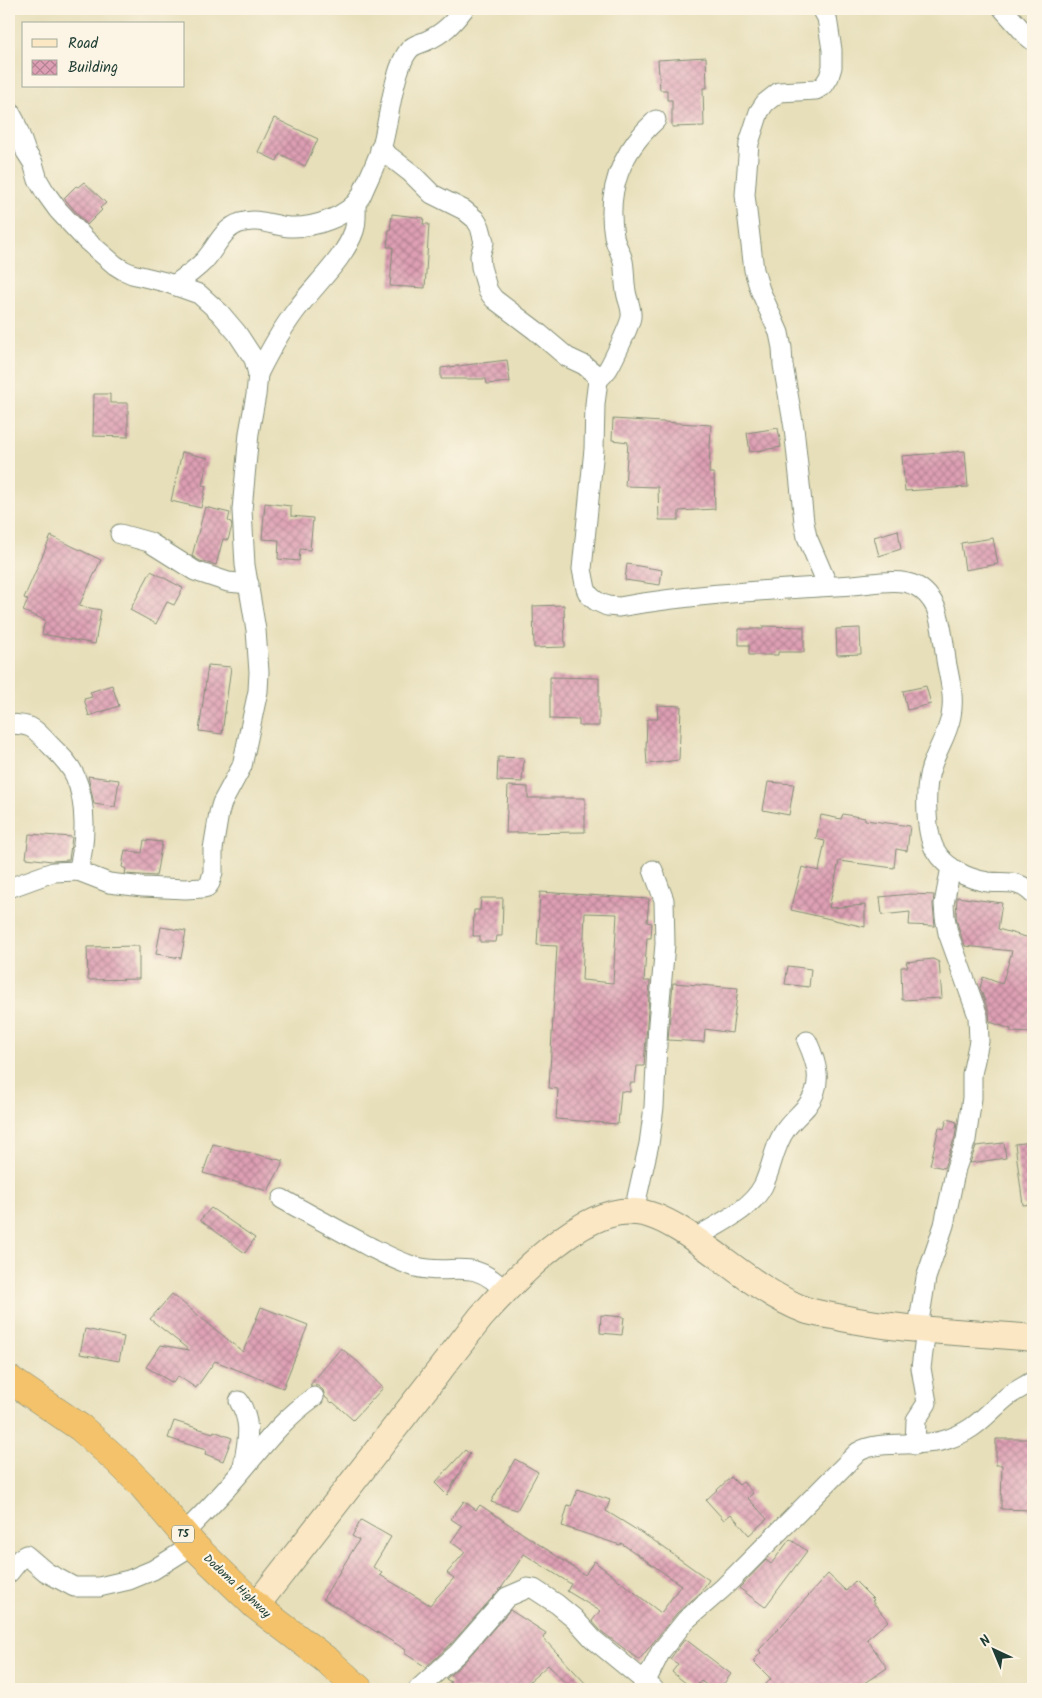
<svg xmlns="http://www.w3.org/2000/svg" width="1042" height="1698" viewBox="0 0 1042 1698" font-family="Kalam,sans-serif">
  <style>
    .building { fill: url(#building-cross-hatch); fill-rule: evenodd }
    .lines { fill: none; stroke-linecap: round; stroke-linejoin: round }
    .street-casing { stroke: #838e77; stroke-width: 21 }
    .secondary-casing { stroke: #838e77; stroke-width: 28 }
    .highway-casing { stroke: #838e77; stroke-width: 29 }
    .street { stroke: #fff; stroke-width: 19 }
    .secondary { stroke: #fbe7c3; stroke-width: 26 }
    .highway { stroke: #f4c26a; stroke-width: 28 }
    .labels { text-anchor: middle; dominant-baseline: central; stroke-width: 4.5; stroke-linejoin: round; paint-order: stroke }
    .shield { fill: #fcf5e5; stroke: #617469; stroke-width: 1 }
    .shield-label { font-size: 11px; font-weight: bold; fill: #1f3d34 }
    .street-label { font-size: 12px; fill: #1f3d34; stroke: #fcf5e5 }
  </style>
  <defs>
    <pattern id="building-cross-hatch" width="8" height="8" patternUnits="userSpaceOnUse" patternTransform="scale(1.25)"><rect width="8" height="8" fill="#de9fb4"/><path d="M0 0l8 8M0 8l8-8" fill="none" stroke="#b38393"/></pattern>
  </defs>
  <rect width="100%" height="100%" fill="#fcf5e5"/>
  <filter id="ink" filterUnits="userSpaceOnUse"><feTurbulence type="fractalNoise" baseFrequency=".02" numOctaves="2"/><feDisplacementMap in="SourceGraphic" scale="10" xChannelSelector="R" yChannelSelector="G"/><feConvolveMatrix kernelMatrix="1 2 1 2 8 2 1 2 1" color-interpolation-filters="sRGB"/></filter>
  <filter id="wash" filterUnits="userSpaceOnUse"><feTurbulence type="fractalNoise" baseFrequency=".0096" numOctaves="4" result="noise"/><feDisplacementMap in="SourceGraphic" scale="20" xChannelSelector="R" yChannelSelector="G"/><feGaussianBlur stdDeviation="1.12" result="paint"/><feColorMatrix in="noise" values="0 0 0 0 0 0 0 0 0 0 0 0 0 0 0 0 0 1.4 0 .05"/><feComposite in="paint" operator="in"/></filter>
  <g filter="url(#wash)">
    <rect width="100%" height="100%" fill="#e7dfba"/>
    <g id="blocks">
      <g class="building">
        <polygon points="706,57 707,88 703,88 704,126 672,127 672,100 667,100 667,90 660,90 658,60"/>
        <polygon points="274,118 318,139 305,166 280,154 277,161 258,152"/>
        <polygon points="84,182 106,203 100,208 102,210 87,225 64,198 76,186 78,187"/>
        <polygon points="392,214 424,218 423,224 429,224 425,288 390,286 393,247 387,247 389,230 390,230"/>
        <polygon points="507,360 510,382 487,384 486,379 441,379 441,368"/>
        <polygon points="94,394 110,394 110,403 128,403 128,437 93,436"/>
        <polygon points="613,419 711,425 709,473 714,473 715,509 679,511 679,520 659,520 658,487 625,486 628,442 612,440"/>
        <polygon points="778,428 781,447 750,452 747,433"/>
        <polygon points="965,451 968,487 905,491 902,456"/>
        <polygon points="182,452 208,458 202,485 206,486 201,508 171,501"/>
        <polygon points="265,503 291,506 291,516 313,518 310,550 300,549 299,561 278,559 279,540 262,539"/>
        <polygon points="205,507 230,513 228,521 231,522 232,526 228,540 223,539 216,565 200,561 192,556"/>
        <polygon points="898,530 901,549 879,556 874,537"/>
        <polygon points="51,536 101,560 79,606 101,610 95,644 42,634 45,620 23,611 28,600 24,598"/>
        <polygon points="993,538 998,564 965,570 961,543"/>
        <polygon points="627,564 662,570 660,585 625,580"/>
        <polygon points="151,571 183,588 174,605 167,602 156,624 130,610"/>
        <polygon points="564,605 565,647 534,648 533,606"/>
        <polygon points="763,626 804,627 804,652 778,652 778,655 749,655 749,645 739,645 739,629 763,629"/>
        <polygon points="860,628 861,654 837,655 836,629"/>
        <polygon points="208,665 231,667 222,734 199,731"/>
        <polygon points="550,677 599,678 599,726 579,726 579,720 550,719"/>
        <polygon points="112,685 119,706 89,716 84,699 92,697 90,692"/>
        <polygon points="926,686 931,704 907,710 903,691"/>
        <polygon points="657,705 681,706 679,760 647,764 646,749 647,719 658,719"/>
        <polygon points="498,757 524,758 522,782 497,781"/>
        <polygon points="88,776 119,780 115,807 94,804"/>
        <polygon points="768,782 794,784 789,815 763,810"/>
        <polygon points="508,786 528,787 528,798 585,798 585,832 506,833"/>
        <polygon points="843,814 865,818 865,820 910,826 907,851 896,849 894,868 839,861 829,908 865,905 865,927 791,910 802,867 819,871 825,841 816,839 821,815 841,819"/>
        <polygon points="29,834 72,837 69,860 52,861 26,858"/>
        <polygon points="144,840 162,842 156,876 125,874 126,869 122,867 125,850 142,853"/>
        <path d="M540,892L649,899L647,922L652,923L651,938H647L644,981H650L644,1066H637L635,1083H630V1092L621,1091L618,1124L556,1119L558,1089L549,1088L557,946L537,945ZM585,913L617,914L613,983L582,980Z"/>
        <polygon points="910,894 934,895 933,905 935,926 909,925 910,912 882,915 880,897"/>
        <polygon points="957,897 1002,903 998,929 1033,939 1033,1033 1011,1032 1011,1029 990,1022 989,1012 980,988 983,977 1002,984 1012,951 965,946 959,930 956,916"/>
        <polygon points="481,898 503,898 502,936 497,936 496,942 480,942 480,936 473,936 474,910 480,910"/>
        <polygon points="161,927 186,931 181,958 156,954"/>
        <polygon points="139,946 139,979 88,980 87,947"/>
        <polygon points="933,959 939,962 942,998 902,1000 901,967 908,967 906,962"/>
        <polygon points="788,966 811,969 809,987 785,984"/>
        <polygon points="673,983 738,988 732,1033 705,1029 704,1042 668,1040"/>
        <polygon points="947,1119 957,1122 955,1137 944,1168 930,1165 939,1127 944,1129"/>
        <polygon points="1033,1142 1033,1204 1023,1205 1015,1144"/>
        <polygon points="1004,1143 1006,1158 970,1163 976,1146"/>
        <polygon points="213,1144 284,1161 268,1191 203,1173"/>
        <polygon points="211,1208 255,1238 245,1253 200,1220"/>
        <polygon points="172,1294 243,1352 261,1307 308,1325 283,1388 215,1361 196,1388 178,1376 173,1383 146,1367 161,1345 189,1350 150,1319"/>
        <polygon points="601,1315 624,1317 622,1335 600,1333"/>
        <polygon points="85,1329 124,1337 119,1361 80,1354"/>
        <polygon points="341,1348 358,1362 383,1388 353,1420 333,1402 332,1403 325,1397 323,1390 318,1386 310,1385"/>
        <polygon points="174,1421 213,1433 214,1431 232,1438 223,1461 205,1454 206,1450 168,1438"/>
        <polygon points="996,1439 1030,1439 1030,1474 1033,1474 1033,1510 1001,1509 1002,1465 996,1465"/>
        <polygon points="465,1450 470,1454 447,1495 435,1483"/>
        <polygon points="515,1459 538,1472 517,1510 491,1502"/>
        <polygon points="731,1477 739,1485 743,1482 753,1493 748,1498 767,1519 749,1535 731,1514 724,1520 706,1500"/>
        <polygon points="578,1489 610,1500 606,1511 653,1540 709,1580 700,1593 677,1613 639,1660 601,1631 592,1621 600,1611 567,1591 571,1584 524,1554 502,1587 450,1645 426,1667 404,1653 406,1650 323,1599 359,1540 352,1536 361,1520 391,1537 373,1567 382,1573 380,1575 430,1605 454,1578 447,1573 465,1552 451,1542 462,1526 451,1519 464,1501 476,1510 480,1505 585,1575 594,1561 661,1613 681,1585 621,1543 620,1545 562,1526 568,1505 571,1506"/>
        <polygon points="790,1539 807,1551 765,1607 739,1588 766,1560 771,1564"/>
        <polygon points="828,1574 846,1591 855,1581 874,1600 872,1601 888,1621 867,1639 887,1668 855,1689 761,1689 771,1679 753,1661 761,1653 759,1650"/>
        <polygon points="510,1610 546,1633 543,1638 588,1686 585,1689 571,1689 548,1665 521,1689 443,1689 451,1682 446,1679 466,1660"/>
        <polygon points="685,1639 731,1674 720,1689 712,1689 701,1681 693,1689 672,1672 678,1664 670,1659"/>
      </g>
    </g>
  </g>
  <g filter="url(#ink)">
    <use href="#blocks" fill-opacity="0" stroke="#838e77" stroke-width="1"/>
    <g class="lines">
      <defs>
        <g id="street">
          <polyline points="822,9 827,18 832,50 832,67 829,77 824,85 816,90 779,92 765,103 759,112 749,143 745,195 754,270 760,290 779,333 782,348 783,365 794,428 804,522 807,537 828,586"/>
          <polyline points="1003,9 1027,36 1033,41"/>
          <polyline points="9,110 15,121 26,152 33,163 38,180 45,192 58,210 86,240 115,265 123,270 132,274 165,282 199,294 220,313 237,333 254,359 258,374 256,395 249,433 242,510 245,565 256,630 259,672 258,691 242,766 222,803 219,813 213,849 213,872 210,883 207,887 203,888 185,889 143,887 109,883 78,871 53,872 9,888"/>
          <path d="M380,149L411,173L432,194L464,210L475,219L480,227L484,242L480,256L481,267L488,291L494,299L535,330L567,357L584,365L595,374L598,380L595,404L594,449L582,569L586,589L589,595L596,601L607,606L619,607C696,593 775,590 852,585C870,584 899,577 916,586C924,590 932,599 936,608C942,624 944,643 946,660C949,678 955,696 951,716C948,733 938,748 932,765C924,785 925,831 935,850C946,869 968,879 988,882C1007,884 1018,879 1033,894"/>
          <path d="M174,285C184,278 195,270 204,261C216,248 223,228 240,223C258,217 273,226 290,227C314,228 348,217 361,196C368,179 378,161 383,142C389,119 394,68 409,50C414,44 420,44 426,41C443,34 453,23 464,9"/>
          <path d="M258,374C270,350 283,326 300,305C317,283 345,257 354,231C357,222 356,213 356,204"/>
          <path d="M598,380C601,377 605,373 608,369C613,361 630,325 631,317C632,307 627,300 626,291C624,281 625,271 623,261C621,252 615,245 614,236C606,189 621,152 656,120"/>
          <polyline points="120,534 149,542 195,571 228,582 249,584"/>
          <path d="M9,724C35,725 33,728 51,746C60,755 70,764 75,776C87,803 86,843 78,871"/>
          <path d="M282,1199C311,1215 340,1231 370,1247C384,1254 401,1263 416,1267C454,1277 471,1255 505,1291"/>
          <polyline points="636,1212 637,1197 649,1144 654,1107 658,1023 665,944 664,900 653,870"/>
          <path d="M694,1239C717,1224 750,1211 763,1186C772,1168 774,1145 786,1129C792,1121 800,1114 807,1106C824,1085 817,1063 807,1041"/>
          <polyline points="918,1328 926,1278 944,1225 956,1168 966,1140 972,1098 972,1074 979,1041 978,1016 948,933 945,917 944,904 951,867"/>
          <path d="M239,1401C253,1424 247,1441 243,1467"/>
          <polyline points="915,1445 916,1420 927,1403 921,1368 926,1329"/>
          <path d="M183,1534C201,1516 218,1499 234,1480C262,1448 279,1422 314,1397"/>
          <polyline points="9,1573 21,1558 26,1555 46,1572 74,1587 99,1587 129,1580 153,1570 193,1545"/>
          <polyline points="418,1689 458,1653 507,1597 528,1588 534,1589 557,1604 574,1618 593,1639 654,1689"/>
          <path d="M642,1689L661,1651L686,1620L723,1588L858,1452C879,1439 919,1448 945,1440C975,1431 984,1416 1007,1397C1015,1391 1025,1386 1033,1381"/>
        </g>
        <path id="secondary" d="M256,1606L481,1317C513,1281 583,1205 636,1212C652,1213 668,1222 681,1230C722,1256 759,1292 805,1310C816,1314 830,1315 842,1318C904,1331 970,1332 1033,1338"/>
        <polyline id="highway" points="9,1379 81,1428 119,1462 142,1485 193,1545 256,1606 329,1662 359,1689"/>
      </defs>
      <use href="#street" class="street-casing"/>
      <use href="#secondary" class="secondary-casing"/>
      <use href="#highway" class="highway-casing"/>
      <use href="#street" class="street"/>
      <use href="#secondary" class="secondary"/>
      <use href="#highway" class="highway"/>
    </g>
  </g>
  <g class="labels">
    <rect class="shield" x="172" y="1525.5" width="22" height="17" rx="4"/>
    <g class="shield-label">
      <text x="183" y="1534">T5</text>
    </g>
    <g class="street-label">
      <text transform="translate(237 1586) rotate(43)">Dodoma Highway</text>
    </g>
  </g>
  <rect width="1042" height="1698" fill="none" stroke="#fcf5e5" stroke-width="30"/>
  <rect x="22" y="22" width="162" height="65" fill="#fcf5e5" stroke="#a4ab9e"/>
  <rect x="32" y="39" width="25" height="8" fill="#fbe7c3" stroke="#a4ab9e"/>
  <text x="68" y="48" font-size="15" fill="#1f3d34">Road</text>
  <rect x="32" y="60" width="25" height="15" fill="url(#building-cross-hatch)" stroke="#a4ab9e"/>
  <text x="68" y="72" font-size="15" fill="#1f3d34">Building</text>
  <g transform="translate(994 1650) rotate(316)" stroke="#fcf5e5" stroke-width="4" paint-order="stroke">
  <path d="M0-4L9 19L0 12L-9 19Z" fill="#1f3d34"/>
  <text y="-8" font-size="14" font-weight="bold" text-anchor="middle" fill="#1f3d34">N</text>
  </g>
</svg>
